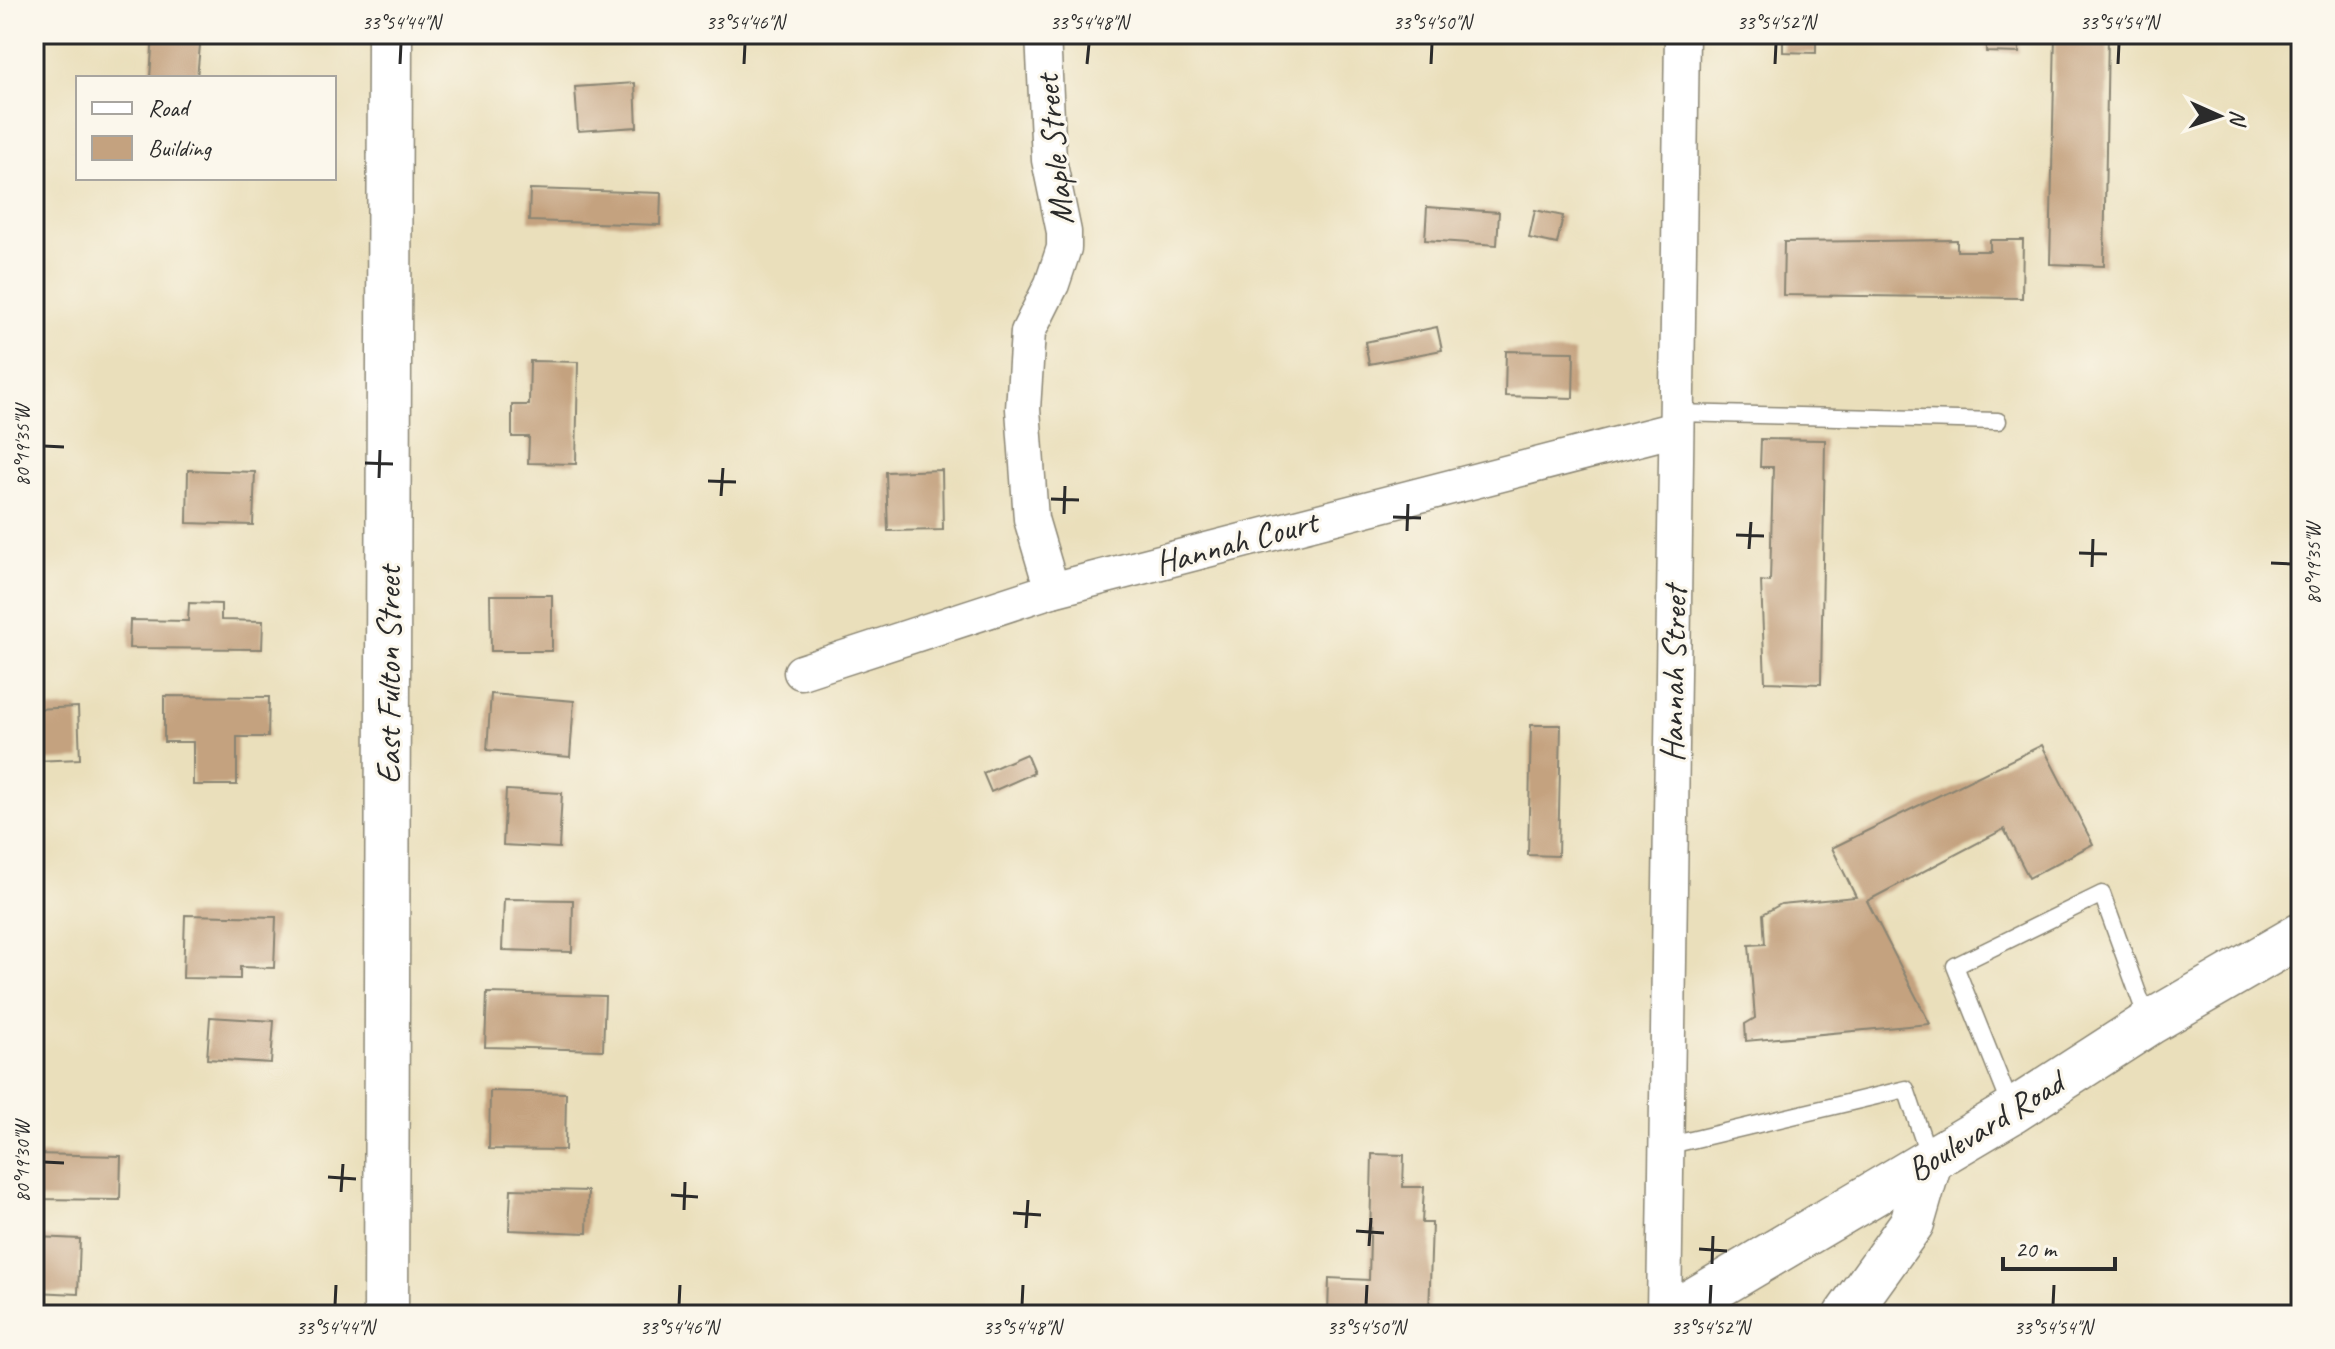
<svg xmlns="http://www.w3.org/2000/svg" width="2335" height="1349" viewBox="0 0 2335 1349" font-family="Caveat,sans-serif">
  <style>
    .building { fill: #c4a27f }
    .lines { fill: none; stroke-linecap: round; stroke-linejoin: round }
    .lane-casing { stroke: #8a8573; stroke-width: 19 }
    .street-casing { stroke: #8a8573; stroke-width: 37 }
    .secondary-casing { stroke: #8a8573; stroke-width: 47 }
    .lane { stroke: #fff; stroke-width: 16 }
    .street { stroke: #fff; stroke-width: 34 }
    .secondary { stroke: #fff; stroke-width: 44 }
    .ticks { fill: none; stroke: #2b2b2b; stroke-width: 3 }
    .labels { text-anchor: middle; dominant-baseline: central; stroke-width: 6; stroke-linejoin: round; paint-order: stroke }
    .street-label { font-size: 34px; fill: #2b2b2b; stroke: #fbf7ec }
    .neatline { fill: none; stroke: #2b2b2b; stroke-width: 3 }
    .ticks-label { font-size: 20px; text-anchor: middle; fill: #2b2b2b }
  </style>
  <rect width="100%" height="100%" fill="#fbf7ec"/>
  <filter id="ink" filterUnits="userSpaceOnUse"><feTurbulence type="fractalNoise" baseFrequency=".0125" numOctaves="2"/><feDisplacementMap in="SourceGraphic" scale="16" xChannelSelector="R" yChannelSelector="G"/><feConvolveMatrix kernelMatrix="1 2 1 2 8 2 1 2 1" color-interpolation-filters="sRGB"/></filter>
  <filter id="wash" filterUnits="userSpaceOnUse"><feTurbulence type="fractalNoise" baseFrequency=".006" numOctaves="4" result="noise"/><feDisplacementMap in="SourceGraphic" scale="32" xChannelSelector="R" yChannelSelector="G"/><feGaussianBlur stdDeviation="1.8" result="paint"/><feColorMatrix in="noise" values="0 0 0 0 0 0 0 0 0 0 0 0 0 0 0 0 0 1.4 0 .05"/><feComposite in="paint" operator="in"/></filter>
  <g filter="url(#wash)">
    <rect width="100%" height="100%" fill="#eadfbb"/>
    <g id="blocks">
      <g class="building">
        <polygon points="153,34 201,34 197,78 150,78"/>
        <polygon points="1783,34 2019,34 2019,53 1986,52 1986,44 1816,41 1816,53 1783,52"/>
        <polygon points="2055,34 2108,34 2104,266 2050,264"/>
        <polygon points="635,83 637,127 578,131 575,87"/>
        <polygon points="530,189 661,193 660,225 529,221"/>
        <polygon points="1427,207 1499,212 1497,245 1425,240"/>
        <polygon points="1535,210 1563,216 1557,244 1529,238"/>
        <polygon points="1957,240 1957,251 1990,251 1990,240 2023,240 2022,298 1783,295 1784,242"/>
        <polygon points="1437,327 1442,350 1369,364 1365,342"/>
        <polygon points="1506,351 1574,352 1573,398 1505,396"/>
        <polygon points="530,361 578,362 576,464 528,463 529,437 512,437 512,405 529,405"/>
        <polygon points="1761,439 1825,440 1821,684 1765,682 1761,581 1770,582 1773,467 1760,467"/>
        <polygon points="188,470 255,472 253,525 187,523"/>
        <polygon points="942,470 943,530 888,531 886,472"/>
        <polygon points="490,595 552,595 552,651 491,651"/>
        <polygon points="189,603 221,604 221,620 263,621 262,649 129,648 130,620 188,621"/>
        <polygon points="491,694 574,701 570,757 487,750"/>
        <polygon points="164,696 269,697 268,737 237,737 237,785 193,785 193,742 164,742"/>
        <polygon points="78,707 80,759 34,761 34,709"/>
        <polygon points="1531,725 1561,725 1558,856 1528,855"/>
        <polygon points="2042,745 2093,844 2029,878 2004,829 1867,901 1930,1024 1746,1041 1745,1024 1755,1018 1749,945 1765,944 1763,914 1781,904 1856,897 1832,848"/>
        <polygon points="1026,754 1034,773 991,792 983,773"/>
        <polygon points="506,790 562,793 559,848 503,845"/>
        <polygon points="504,899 573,900 572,952 502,950"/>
        <polygon points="185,915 276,917 274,968 240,967 240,979 183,978"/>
        <polygon points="487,993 605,996 603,1050 485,1047"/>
        <polygon points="210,1017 274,1021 271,1063 207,1059"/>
        <polygon points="490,1091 566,1093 565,1150 489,1149"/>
        <polygon points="34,1154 121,1156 120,1200 34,1199"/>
        <polygon points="1372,1154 1404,1155 1403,1187 1424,1187 1422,1223 1432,1223 1429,1315 1328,1315 1329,1278 1369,1280"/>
        <polygon points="511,1189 588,1191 587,1233 509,1230"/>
        <polygon points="37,1237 80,1239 78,1294 35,1292"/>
      </g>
    </g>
  </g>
  <g filter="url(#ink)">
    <use href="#blocks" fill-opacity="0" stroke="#8a8573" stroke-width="2"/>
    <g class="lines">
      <defs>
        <g id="lane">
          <polyline points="1676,413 1998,421"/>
          <polyline points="2012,1109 1955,966 2102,894 2148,1021"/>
          <polyline points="1666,1146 1906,1089 1929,1157"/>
        </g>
        <g id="street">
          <polyline points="1043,34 1049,160 1064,232 1064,248 1052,284 1028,332 1023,409 1031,519 1052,590"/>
          <polyline points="801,672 1052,590 1676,429"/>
          <polyline points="1664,1315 1682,34"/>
        </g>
        <g id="secondary">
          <polyline points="386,1315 390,34"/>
          <polyline points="1669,1315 2013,1111 2149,1023 2301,935"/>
          <polyline points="1846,1315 1912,1223 1930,1161"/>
        </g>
      </defs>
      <use href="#lane" class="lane-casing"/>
      <use href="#street" class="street-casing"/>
      <use href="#secondary" class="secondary-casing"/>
      <use href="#lane" class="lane"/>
      <use href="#street" class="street"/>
      <use href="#secondary" class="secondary"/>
    </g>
  </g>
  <path class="ticks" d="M400,64L401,44M744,64L745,44M1087,64L1089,44M1431,64L1432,44M1775,64L1776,44M2118,64L2119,44M44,446L64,447M365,463L393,464M379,478L380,450M708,481L736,482M721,496L723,468M1051,499L1079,500M1064,514L1065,486M1393,517L1421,518M1407,531L1408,504M1736,535L1764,536M1749,549L1751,522M2079,553L2107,554M2271,563L2291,564M2092,567L2093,539M44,1162L64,1163M328,1177L356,1179M341,1192L343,1164M671,1195L698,1197M684,1210L685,1182M1013,1213L1041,1215M1026,1228L1028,1200M1356,1231L1384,1233M1369,1246L1371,1218M1699,1249L1727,1251M1712,1264L1713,1236M335,1305L336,1285M679,1305L680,1285M1022,1305L1023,1285M1366,1305L1367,1285M1710,1305L1711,1285M2053,1305L2054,1285"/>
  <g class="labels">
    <g class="street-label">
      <text transform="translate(1054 150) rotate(-96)">Maple Street</text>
      <text transform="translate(1236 542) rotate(-15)">Hannah Court</text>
      <text transform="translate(1673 674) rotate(-89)">Hannah Street</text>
      <text transform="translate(388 675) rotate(-90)">East Fulton Street</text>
      <text transform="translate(1985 1126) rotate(-32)">Boulevard Road</text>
    </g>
  </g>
  <rect width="2335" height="1349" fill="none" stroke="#fbf7ec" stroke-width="88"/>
  <rect x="76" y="76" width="260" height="104" fill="#fbf7ec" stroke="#a8a59f" stroke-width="2"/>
  <rect x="92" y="102" width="40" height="12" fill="#ffffff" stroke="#a8a59f" stroke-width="2"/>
  <text x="148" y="116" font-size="24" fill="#2b2b2b">Road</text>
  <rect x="92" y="136" width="40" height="24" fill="#c4a27f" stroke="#a8a59f" stroke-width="2"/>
  <text x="148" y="156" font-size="24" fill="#2b2b2b">Building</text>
  <g transform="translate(2219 116) rotate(93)" stroke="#fbf7ec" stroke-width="6" paint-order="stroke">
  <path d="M0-6L14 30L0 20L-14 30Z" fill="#2b2b2b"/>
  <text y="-12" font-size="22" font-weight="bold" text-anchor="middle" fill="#2b2b2b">N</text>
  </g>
  <path d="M2003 1257v12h112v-12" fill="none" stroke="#2b2b2b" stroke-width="4"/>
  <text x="2015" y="1257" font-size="24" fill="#2b2b2b" stroke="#fbf7ec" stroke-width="6" paint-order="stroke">20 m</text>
  <rect x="44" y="44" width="2247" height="1261" class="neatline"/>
  <g class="ticks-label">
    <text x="401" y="29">33°54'44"N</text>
    <text x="745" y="29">33°54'46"N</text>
    <text x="1089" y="29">33°54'48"N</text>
    <text x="1432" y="29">33°54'50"N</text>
    <text x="1776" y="29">33°54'52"N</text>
    <text x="2119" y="29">33°54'54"N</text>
    <text transform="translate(22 446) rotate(-90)" y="7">80°19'35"W</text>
    <text transform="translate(2313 564) rotate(-90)" y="7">80°19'35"W</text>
    <text transform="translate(22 1162) rotate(-90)" y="7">80°19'30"W</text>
    <text x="335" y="1334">33°54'44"N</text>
    <text x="679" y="1334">33°54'46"N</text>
    <text x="1022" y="1334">33°54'48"N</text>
    <text x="1366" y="1334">33°54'50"N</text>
    <text x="1710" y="1334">33°54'52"N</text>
    <text x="2053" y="1334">33°54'54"N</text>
  </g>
</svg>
